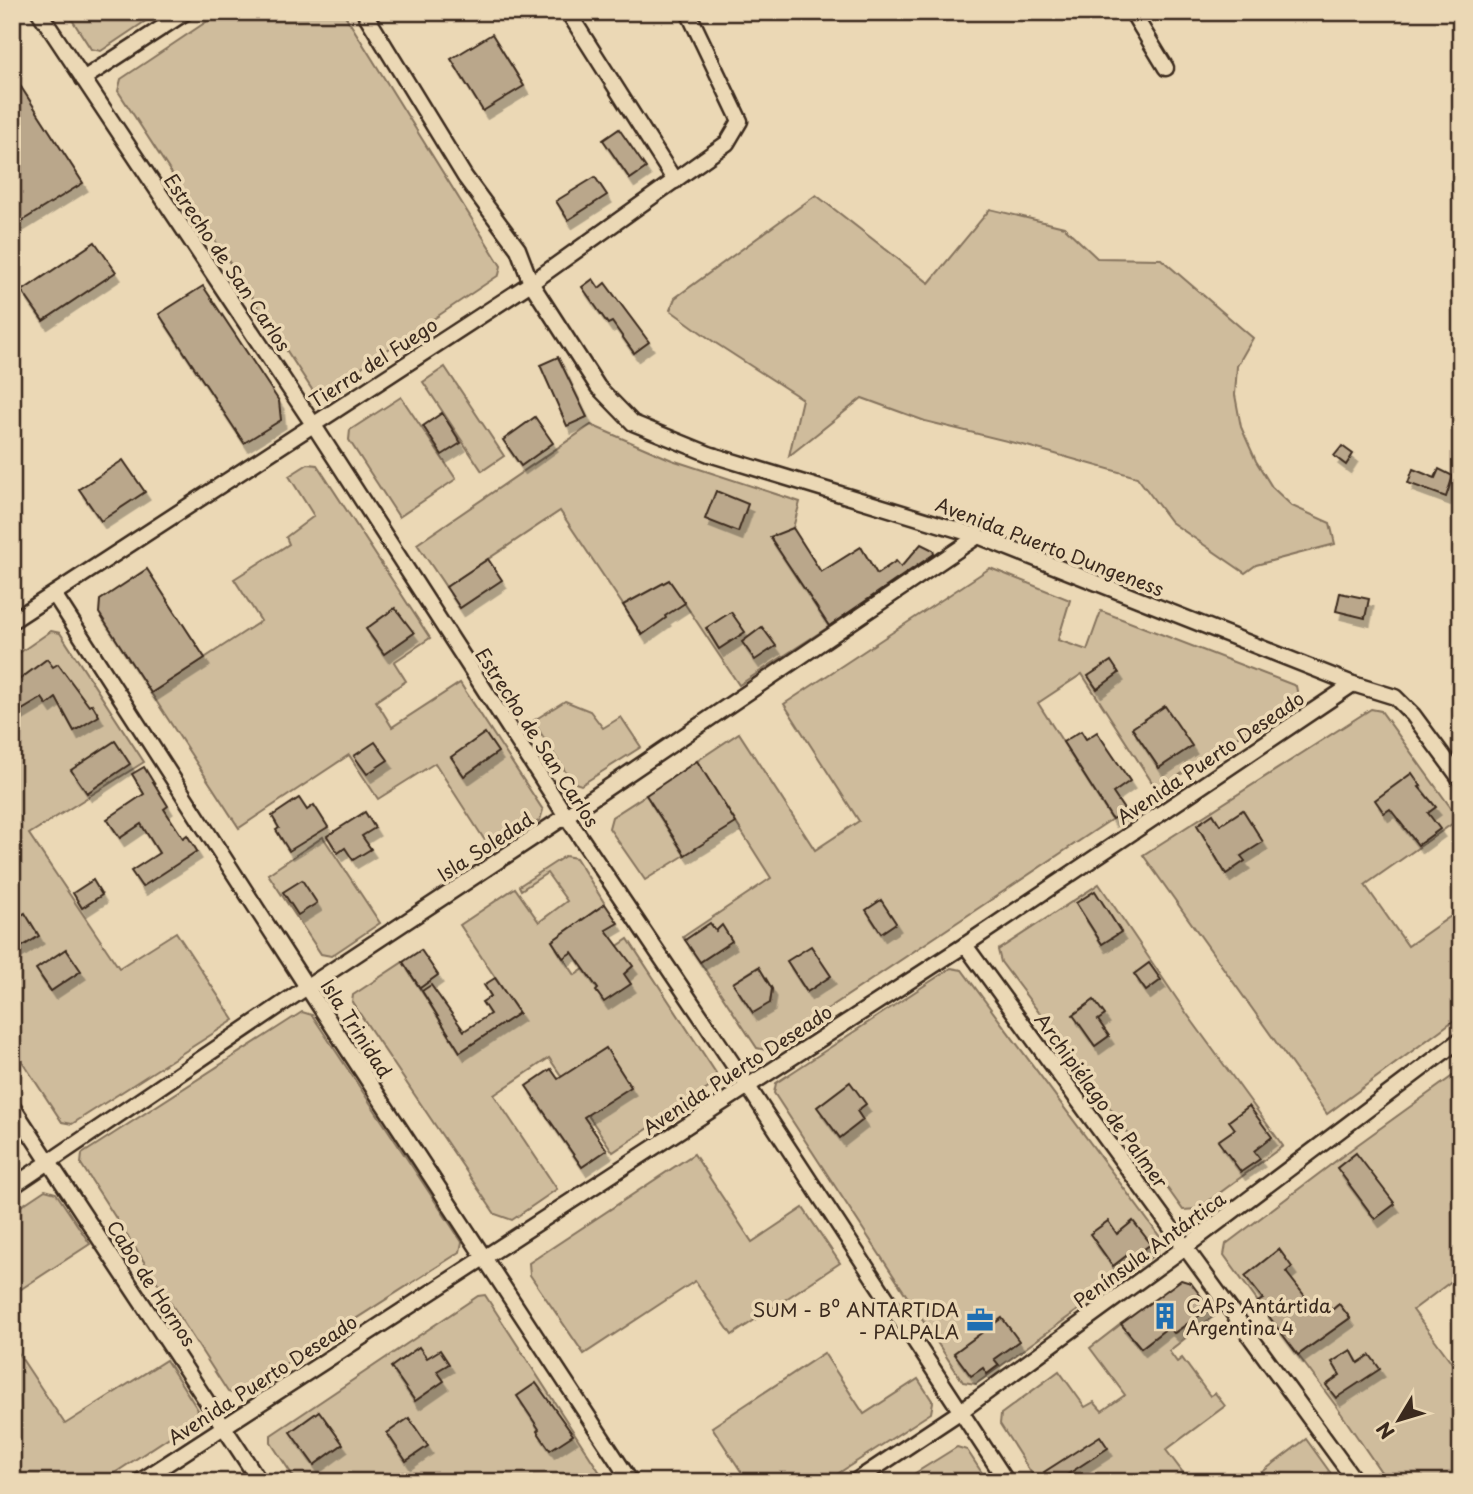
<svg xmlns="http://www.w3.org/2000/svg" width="1473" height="1494" viewBox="0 0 1473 1494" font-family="'Playpen Sans',sans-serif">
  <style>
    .green { fill: #cfbc9c; stroke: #85735d; stroke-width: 2; fill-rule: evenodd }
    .building { fill: #baa78b; stroke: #3b2a1e; stroke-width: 2; filter: url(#shadow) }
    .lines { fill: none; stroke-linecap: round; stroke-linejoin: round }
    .minor-casing { stroke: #3b2a1e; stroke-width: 19 }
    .minor { stroke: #ebd8b5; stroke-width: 14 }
    .labels { text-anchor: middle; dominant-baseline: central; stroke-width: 7; stroke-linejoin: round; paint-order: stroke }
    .street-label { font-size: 19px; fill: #3b2a1e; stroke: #ebd8b5 }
    .poi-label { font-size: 19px; fill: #3b2a1e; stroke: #ebd8b5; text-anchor: start }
  </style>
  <defs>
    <filter id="shadow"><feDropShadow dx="4.5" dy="8" stdDeviation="0" flood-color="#0004"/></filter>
  </defs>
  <rect width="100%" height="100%" fill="#ebd8b5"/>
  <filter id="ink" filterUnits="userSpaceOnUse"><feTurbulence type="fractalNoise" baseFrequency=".0143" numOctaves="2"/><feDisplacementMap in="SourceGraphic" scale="14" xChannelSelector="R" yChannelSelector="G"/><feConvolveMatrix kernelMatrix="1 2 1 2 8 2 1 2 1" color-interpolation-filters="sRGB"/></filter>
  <g filter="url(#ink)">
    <g class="green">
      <polygon points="67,12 159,12 101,51 91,49"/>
      <polygon points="221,12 343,12 501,266 499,275 323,393 313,391 118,91 121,79"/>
      <polygon points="816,195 929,283 990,209 1064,227 1097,258 1161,259 1253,338 1237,366 1235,395 1241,427 1256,461 1272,487 1292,506 1330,523 1335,544 1256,565 1245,573 1171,522 1137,477 1027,446 925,421 862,398 789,456 802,399 714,342 670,310 675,298"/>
      <polygon points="445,367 504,456 482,471 423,382"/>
      <polygon points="401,397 456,479 399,517 349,440 350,430"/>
      <polygon points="591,425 672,460 800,502 793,528 771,538 830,626 739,685 669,580 623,605 560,511 446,587 417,544"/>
      <polygon points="308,464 317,465 430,638 394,662 406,681 376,701 392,727 460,683 543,810 540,820 491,850 435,763 378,799 349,755 239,828 151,693 261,621 234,579 289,544 286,537 314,516 289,476"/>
      <path d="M990,568L1070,600L1058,640L1087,650L1101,611L1296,686L1298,696L1157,790L1082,674L1038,703L1112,819L766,1050L757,1048L700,962L731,941L722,926L716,931L685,940L683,937L771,878L697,761L739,733L815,850L859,821L784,704ZM758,967L772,989L770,1003L733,983Z"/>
      <polygon points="51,631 60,633 144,762 29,834 119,968 176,932 234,1020 72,1124 62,1122 12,1046 12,658"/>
      <polygon points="565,701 590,711 603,728 621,717 641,747 581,785 572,782 533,721"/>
      <polygon points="1371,709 1381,711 1459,819 1365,885 1408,946 1461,909 1461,1015 1327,1114 1143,855"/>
      <polygon points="646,795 685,855 645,880 609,828 612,817"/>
      <polygon points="323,837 380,923 331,956 321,954 268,874"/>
      <polygon points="565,856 576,858 605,904 552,941 575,975 628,939 716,1073 713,1085 613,1152 549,1058 494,1095 557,1189 512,1220 495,1214 352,1002 353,995 403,962 460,1051 519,1013 460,925 515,888 539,922 567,901 547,873 521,890 519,886"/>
      <polygon points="1099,884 1187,1014 1283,1146 1198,1209 1183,1210 1092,1083 1001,962 998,950"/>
      <polygon points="951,968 962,970 1160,1237 1157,1253 976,1384 963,1382 774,1093 776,1083"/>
      <polygon points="302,1012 312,1015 462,1242 460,1252 237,1395 228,1392 81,1164 82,1154"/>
      <polygon points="1461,1070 1461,1274 1413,1310 1461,1375 1461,1480 1459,1482 1388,1482 1336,1406 1298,1355 1350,1318 1339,1304 1332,1310 1325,1302 1315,1309 1278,1287 1258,1302 1224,1255 1226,1244 1357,1145"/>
      <polygon points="694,1154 752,1242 803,1208 840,1263 732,1335 695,1281 584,1354 530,1275 529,1263"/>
      <polygon points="45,1190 56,1193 90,1244 12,1295 12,1212"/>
      <polygon points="485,1295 606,1482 297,1482 271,1443 271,1435 478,1296"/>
      <polygon points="1210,1308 1215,1315 1169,1351 1177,1362 1182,1358 1210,1396 1215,1393 1225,1406 1166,1450 1190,1482 1037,1482 1000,1424 1001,1414 1059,1371 1085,1407 1094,1402 1102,1411 1125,1395 1090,1348 1121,1324 1141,1348 1168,1327 1175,1333"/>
      <polygon points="12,1344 65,1424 166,1360 198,1410 195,1420 101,1482 12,1482"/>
      <polygon points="824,1353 864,1414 918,1379 933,1402 931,1413 825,1482 748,1482 712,1427"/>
      <polygon points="1306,1439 1337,1482 1249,1482"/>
      <polygon points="957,1447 967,1450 988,1482 901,1482"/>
    </g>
    <g class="building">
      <polygon points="492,34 524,86 483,111 451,59"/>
      <polygon points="12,73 83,183 12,227"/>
      <polygon points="619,129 646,168 630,179 603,140"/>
      <polygon points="595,177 607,195 568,220 556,201"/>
      <polygon points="95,242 116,272 43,321 22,291"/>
      <polygon points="593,279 599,288 605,283 649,342 634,353 612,322 608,324 582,287"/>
      <polygon points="203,286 279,401 281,420 244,443 159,314"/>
      <polygon points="558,357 587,417 567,426 540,365"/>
      <polygon points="442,413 461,443 442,455 423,426"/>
      <polygon points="535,417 553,443 521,466 503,440"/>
      <polygon points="1342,446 1353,454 1346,465 1334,456"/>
      <polygon points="123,460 145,492 101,521 79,489"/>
      <polygon points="1413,469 1435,478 1439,469 1453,476 1446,497 1408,483"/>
      <polygon points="716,491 748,504 738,532 705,519"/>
      <polygon points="793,528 821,572 861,547 877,574 896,561 901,567 921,544 933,550 934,554 829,626 770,537"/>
      <polygon points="488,559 502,580 460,608 446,587"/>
      <polygon points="147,569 205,658 151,693 99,613 100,600"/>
      <polygon points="669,580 685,603 665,616 666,618 642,635 623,605"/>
      <polygon points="1340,593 1369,599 1365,618 1336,611"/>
      <polygon points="395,608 414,633 384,654 366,629"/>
      <polygon points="731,612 745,632 719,649 706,628"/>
      <polygon points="762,627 776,646 755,660 742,642"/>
      <polygon points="47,659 53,667 58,664 89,706 92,704 99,716 74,731 56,698 47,705 42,698 12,716 12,685"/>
      <polygon points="1111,661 1119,673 1097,689 1088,676"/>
      <polygon points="1165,706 1192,746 1159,768 1132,728"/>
      <polygon points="1081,731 1086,739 1097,732 1130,781 1113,793 1125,811 1112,819 1063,742"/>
      <polygon points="485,733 498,752 464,776 451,757"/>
      <polygon points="115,741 130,764 87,793 71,770"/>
      <polygon points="375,742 388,760 367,774 354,756"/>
      <polygon points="697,761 736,823 685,855 646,795"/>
      <polygon points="144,767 168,806 164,809 183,838 187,835 197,851 142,887 131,871 159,853 141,824 120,838 107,819 144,794 132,774"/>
      <polygon points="1412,773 1421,786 1419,787 1436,807 1428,813 1440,829 1418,845 1390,809 1384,813 1375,800"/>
      <polygon points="299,798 307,810 314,805 328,827 289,851 276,830 279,828 272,816"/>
      <polygon points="1243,810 1263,842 1241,856 1245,861 1226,874 1197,825 1213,814 1220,825"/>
      <polygon points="365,812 375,828 362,836 371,849 353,860 345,848 338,853 327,836"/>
      <polygon points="93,880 102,895 82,908 73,893"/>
      <polygon points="302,880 317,903 298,915 283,892"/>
      <polygon points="1095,891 1121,932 1102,944 1076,903"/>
      <polygon points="881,900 896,923 881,933 866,910"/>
      <polygon points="605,904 618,923 606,930 633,966 624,974 631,984 604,1002 596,991 598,989 572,952 563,958 552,941"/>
      <polygon points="25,913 39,936 12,953 12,921"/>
      <polygon points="710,923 716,931 722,925 732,941 700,962 685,940"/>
      <polygon points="811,946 831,976 807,992 787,961"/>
      <polygon points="66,949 81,971 51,991 36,969"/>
      <polygon points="421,950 438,975 420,988 403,962"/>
      <polygon points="1149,963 1161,980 1146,991 1134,974"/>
      <polygon points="759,967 772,989 770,1003 753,1013 733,983"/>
      <polygon points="495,978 519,1013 460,1052 422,991 431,985 464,1031 490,1014 482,1002 491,996 484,985"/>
      <polygon points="1094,1000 1105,1015 1098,1020 1109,1036 1095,1046 1073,1015"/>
      <polygon points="606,1048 631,1087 584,1117 607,1150 582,1167 526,1086 551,1069 558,1079"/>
      <polygon points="850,1082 866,1104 857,1111 863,1120 840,1138 817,1107"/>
      <polygon points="1249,1106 1272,1137 1254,1151 1260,1159 1241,1172 1218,1141 1235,1129 1229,1121"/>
      <polygon points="1356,1153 1395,1204 1375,1219 1337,1168"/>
      <polygon points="1108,1221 1117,1234 1133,1221 1151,1244 1133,1257 1130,1253 1113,1266 1090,1234"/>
      <polygon points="1279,1249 1292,1267 1286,1272 1315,1309 1325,1302 1332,1310 1339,1304 1350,1318 1298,1355 1258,1302 1263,1299 1245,1276"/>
      <polygon points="1181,1280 1191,1283 1210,1308 1174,1333 1168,1327 1141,1348 1121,1324"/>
      <polygon points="1002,1318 1019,1341 994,1359 999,1365 987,1374 983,1368 971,1376 954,1353"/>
      <polygon points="419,1347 427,1358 440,1350 449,1364 437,1371 444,1381 415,1401 391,1367"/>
      <polygon points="1351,1350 1358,1363 1370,1355 1380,1369 1336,1398 1326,1385 1340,1375 1332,1362"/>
      <polygon points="536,1383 573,1435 550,1450 537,1431 539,1429 517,1396"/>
      <polygon points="319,1411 343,1444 314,1465 290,1432"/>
      <polygon points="409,1418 428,1446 406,1461 387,1433"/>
      <polygon points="1100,1436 1108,1448 1056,1482 1051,1482 1044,1472"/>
    </g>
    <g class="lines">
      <defs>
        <g id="minor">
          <polyline points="39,12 313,424 566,816 747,1085 1007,1482"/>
          <polyline points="364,12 465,177 518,249 531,283 598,387 633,423 709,454 978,536 1353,684 1395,697 1413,715 1461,780"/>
          <polyline points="568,12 675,181"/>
          <polyline points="1132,12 1166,68"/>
          <polyline points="83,79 186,12"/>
          <polyline points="54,594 307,987 631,1482"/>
          <polyline points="12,621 531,283 727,143 740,121 688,12"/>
          <polyline points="965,945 1356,1482"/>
          <polyline points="12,1106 260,1482"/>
          <polyline points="12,1187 307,987 566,816 978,536"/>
          <polyline points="139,1482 965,945 1353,684"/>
          <polyline points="854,1482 961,1411 1184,1248 1461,1039"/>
        </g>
      </defs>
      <use href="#minor" class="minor-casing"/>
      <use href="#minor" class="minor"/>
    </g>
  </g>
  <defs>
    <symbol id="building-bare" viewBox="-9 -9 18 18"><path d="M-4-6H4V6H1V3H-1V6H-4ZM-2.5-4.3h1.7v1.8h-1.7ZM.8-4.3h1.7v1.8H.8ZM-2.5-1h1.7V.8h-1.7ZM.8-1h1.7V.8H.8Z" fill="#1f6fb2" stroke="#ebd8b5" stroke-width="2.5" paint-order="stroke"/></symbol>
    <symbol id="office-bare" viewBox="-9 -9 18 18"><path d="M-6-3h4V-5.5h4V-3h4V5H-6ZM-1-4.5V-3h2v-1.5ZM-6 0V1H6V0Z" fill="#1f6fb2" stroke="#ebd8b5" stroke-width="2.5" paint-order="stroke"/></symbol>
  </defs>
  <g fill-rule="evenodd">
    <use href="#building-bare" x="1146" y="1297" width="38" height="38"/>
    <use href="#office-bare" x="961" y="1301" width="38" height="38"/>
  </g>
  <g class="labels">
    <g class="street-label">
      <text transform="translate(228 262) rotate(56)">Estrecho de San Carlos</text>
      <text transform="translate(373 362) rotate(-33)">Tierra del Fuego</text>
      <text transform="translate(1050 546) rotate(21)">Avenida Puerto Dungeness</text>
      <text transform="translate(538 737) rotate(57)">Estrecho de San Carlos</text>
      <text transform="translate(1210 757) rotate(-34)">Avenida Puerto Deseado</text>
      <text transform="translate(485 846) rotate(-33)">Isla Soledad</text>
      <text transform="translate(357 1028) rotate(57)">Isla Trinidad</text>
      <text transform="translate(737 1069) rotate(-33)">Avenida Puerto Deseado</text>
      <text transform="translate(1102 1100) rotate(54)">Archipiélago de Palmer</text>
      <text transform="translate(1149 1249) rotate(-36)">Península Antártica</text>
      <text transform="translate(152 1283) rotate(57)">Cabo de Hornos</text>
      <text transform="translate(262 1379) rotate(-33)">Avenida Puerto Deseado</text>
    </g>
    <g class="poi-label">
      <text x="1186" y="1305">CAPs Antártida<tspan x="1186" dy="22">Argentina 4</tspan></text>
      <text x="959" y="1309" text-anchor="end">SUM - Bº ANTARTIDA<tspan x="959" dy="22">- PALPALA</tspan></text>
    </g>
  </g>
  <rect width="1473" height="1494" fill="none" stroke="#ebd8b5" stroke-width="42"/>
  <rect x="21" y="21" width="1431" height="1452" fill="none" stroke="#3b2a1e" stroke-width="2.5" filter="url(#ink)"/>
  <g transform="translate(1399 1420) rotate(232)" stroke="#ebd8b5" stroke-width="5" paint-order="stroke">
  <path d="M0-5L12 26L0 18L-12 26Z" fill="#3b2a1e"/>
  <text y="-10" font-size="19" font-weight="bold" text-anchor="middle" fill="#3b2a1e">N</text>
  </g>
</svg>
